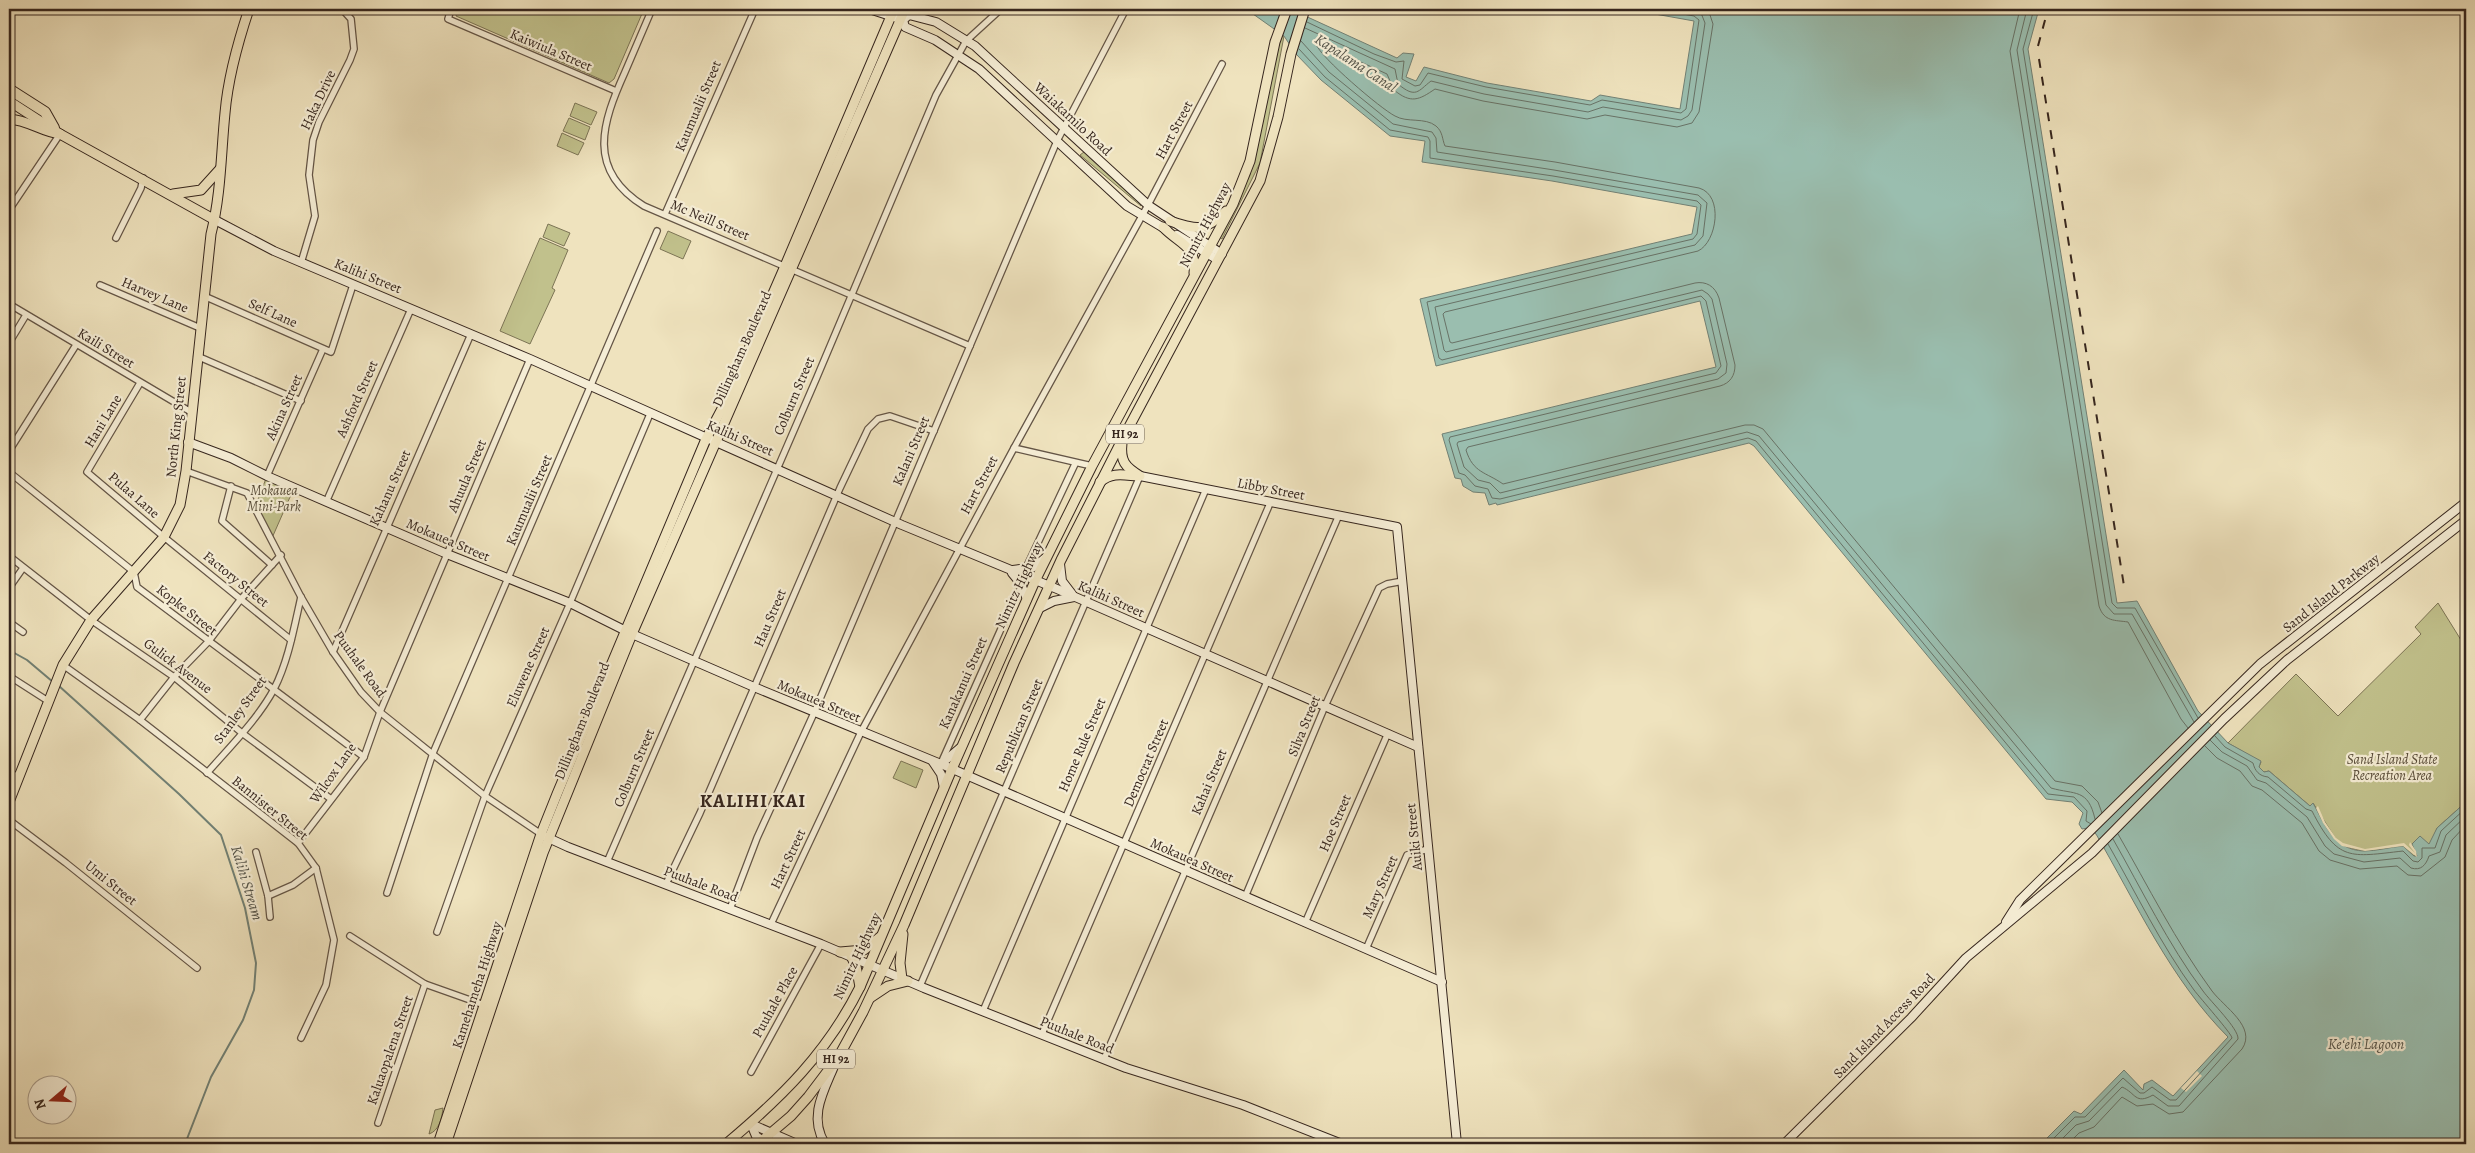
<svg xmlns="http://www.w3.org/2000/svg" width="2475" height="1153" viewBox="0 0 2475 1153" font-family="Alegreya,serif">
  <style>
    .green { fill: #c1c18c; stroke: #7c7455 }
    .water { fill: #9abeaf; stroke: #728175 }
    .pier { fill: #efe3be }
    .lines { fill: none; stroke-linecap: round; stroke-linejoin: round }
    .shore { stroke: #687266; stroke-width: 1 }
    .stream { stroke: #728175; stroke-width: 2 }
    .street-casing { stroke: #645546; stroke-width: 8 }
    .secondary-casing { stroke: #36261e; stroke-width: 10 }
    .primary-casing { stroke: #36261e; stroke-width: 11 }
    .highway-casing { stroke: #36261e; stroke-width: 12 }
    .street { stroke: #f5edd5; stroke-width: 5.5 }
    .secondary { stroke: #f5edd5; stroke-width: 8 }
    .primary { stroke: #efe3be; stroke-width: 9 }
    .highway { stroke: #efe3be; stroke-width: 10 }
    .rail { stroke: #36261e; stroke-width: 2; stroke-dasharray: 9 9; stroke-linecap: butt }
    .labels { text-anchor: middle; dominant-baseline: central; stroke-width: 4.5; stroke-linejoin: round; paint-order: stroke }
    .shield { fill: #f5edd5; stroke: #6f6255; stroke-width: 1 }
    .shield-label { font-size: 12px; font-weight: bold; fill: #36261e }
    .street-label { font-size: 14px; fill: #36261e; stroke: #f5edd5 }
    .park-label { font-size: 14px; font-style: italic; fill: #594d3a; stroke: #f5edd5 }
    .water-label { font-size: 15px; font-style: italic; fill: #54544a; stroke: #f5edd5 }
    .district-label { font-size: 19px; font-weight: bold; letter-spacing: 1px; fill: #36261e; stroke: #f5edd5 }
  </style>
  <rect width="100%" height="100%" fill="#efe3be"/>
  <filter id="stains"><feTurbulence type="fractalNoise" baseFrequency=".004" numOctaves="4"/><feColorMatrix values="0 0 0 0 .2 0 0 0 0 .09 0 0 0 0 .02 0 0 0 .5 -.17"/></filter>
  <radialGradient id="worn" r=".72"><stop offset=".6" stop-color="#630" stop-opacity="0"/><stop offset="1" stop-color="#630" stop-opacity=".3"/></radialGradient>
  <g class="green">
    <polygon points="458,9 644,9 614,79 609,83 456,16"/>
    <polygon points="1278,32 1284,36 1260,163 1222,239 1219,237 1250,175"/>
    <polygon points="575,103 597,112 591,125 570,116"/>
    <polygon points="569,118 590,127 585,140 563,131"/>
    <polygon points="562,133 584,143 578,155 557,146"/>
    <polygon points="1084,152 1140,201 1141,206 1080,155"/>
    <polygon points="548,224 570,233 564,246 543,237"/>
    <polygon points="668,231 691,241 683,259 660,249"/>
    <polygon points="540,238 568,250 552,288 555,290 530,344 500,331"/>
    <polygon points="267,476 294,488 272,538 255,507"/>
    <path d="M2438,603L2461,640L2466,635V802L2437,828L2432,842L2417,856C2392,853 2363,854 2339,844L2313,803L2310,806L2269,771L2264,772L2259,767L2261,762L2228,743L2296,674L2338,716L2421,634L2415,627Z"/>
    <polygon points="901,761 923,770 916,788 893,778"/>
    <path d="M443,1108C442,1118 439,1131 429,1134L435,1110Z"/>
  </g>
  <path class="water" d="M1246,9H1290L1397,58L1403,53L1414,54L1406,77L1416,81L1424,67L1487,83L1591,101L1600,95L1680,109L1694,21L1627,9H2039L2028,49L2117,603L2137,601L2198,711L2228,743L2261,761L2259,767L2264,772L2269,771L2310,806L2313,803C2325,825 2334,850 2364,851C2377,851 2390,847 2403,846L2414,856H2417L2412,844L2420,836L2429,844L2437,828L2466,802V1144H2041L2074,1111L2081,1114L2124,1070L2143,1090L2144,1084L2152,1080L2173,1096L2228,1037C2171,980 2136,903 2096,834L2088,828L2082,829L2079,824L2083,813L2072,802L2046,799L1754,446L1749,443L1497,505L1496,503L1489,505L1485,493L1473,492L1463,486L1461,479L1455,478L1442,434L1716,367L1700,301L1436,366L1420,299L1692,234L1697,207L1552,181L1422,162L1425,141L1390,136L1321,80L1296,54L1284,36Z"/>
  <g class="pier">
    <polygon points="2318,806 2325,822 2336,838 2343,843 2365,849 2404,843 2415,853 2409,845 2410,842 2416,851 2417,857 2403,846 2365,851 2342,846 2334,839 2323,823 2316,808"/>
    <polygon points="2197,1071 2202,1076 2186,1092 2181,1088"/>
  </g>
  <g class="lines">
    <g class="shore">
      <path d="M1708,9L1713,24L1699,112L1692,123L1677,127L1605,115L1587,119L1483,101L1435,89C1419,100 1411,104 1394,90L1387,74L1319,43L1316,44C1320,57 1381,109 1395,116C1407,123 1425,117 1436,126C1443,132 1442,139 1445,146L1555,162L1699,188C1724,195 1717,242 1698,251L1445,312L1443,314L1450,342L1452,343L1695,283C1706,281 1715,286 1719,298L1735,365C1735,376 1730,383 1720,386L1468,447L1466,450C1473,473 1486,472 1503,484L1745,425H1754L1763,429L2055,781L2082,786L2098,802L2102,813"/>
      <path d="M2020,9L2010,51L2099,606C2104,622 2115,620 2128,622L2181,719L2188,728"/>
      <polyline points="2027,9 2017,50 2106,605 2114,614 2132,614 2194,722"/>
      <polyline points="2034,9 2023,49 2112,603 2117,608 2135,608 2198,718"/>
      <polyline points="1307,22 1374,54 1396,62 1404,61 1402,79 1415,86 1420,85 1428,73 1486,87 1590,105 1602,100 1681,113 1686,109 1699,20 1694,16 1655,9"/>
      <path d="M1305,28L1395,69L1398,84C1416,99 1418,91 1431,81L1484,94L1588,112L1603,107L1681,120L1688,116L1692,110L1705,23L1701,13L1690,9"/>
      <path d="M1301,41L1329,72L1393,124L1432,132L1436,138L1437,152L1554,170L1698,195L1707,203L1703,236L1695,245L1435,307L1444,350L1446,352L1702,290L1708,294L1712,299L1727,364L1726,373L1718,379L1458,442L1457,444L1464,467L1478,480L1490,483L1500,493L1747,432L1759,436L2051,788C2075,795 2088,788 2095,819"/>
      <polyline points="1299,49 1325,77 1390,130 1428,137 1430,141 1430,158 1553,176 1697,201 1701,205 1697,234 1693,239 1427,302 1439,358 1442,360 1701,296 1706,301 1721,366 1716,373 1450,437 1449,440 1459,473 1465,475 1475,486 1488,489 1492,498 1500,499 1748,438 1756,441 2048,794 2074,797 2087,811 2086,821 2091,824"/>
      <path d="M2215,736L2225,747L2253,763C2255,771 2259,776 2268,777L2306,809L2312,811C2338,862 2350,857 2403,851L2413,861L2418,862L2422,858V848H2435L2441,831L2466,808"/>
      <path d="M2210,740L2222,752L2247,766L2257,780L2266,783L2307,817L2325,846L2334,854L2364,862L2400,858L2411,868C2421,871 2426,865 2429,856L2440,852L2446,835L2466,816"/>
      <polyline points="2205,746 2217,758 2240,771 2252,786 2262,790 2302,823 2319,851 2330,860 2360,869 2397,866 2408,875 2421,876 2445,857 2452,840 2466,825"/>
      <path d="M2048,1144L2075,1117H2085L2123,1078L2140,1093H2144L2152,1087L2170,1100H2176L2232,1038C2232,1034 2200,998 2194,990C2161,945 2136,893 2108,844"/>
      <path d="M2057,1144L2076,1125L2089,1121L2122,1087C2136,1093 2135,1105 2153,1095L2168,1106H2179L2238,1039C2239,1029 2211,1002 2203,991C2168,944 2142,890 2113,839"/>
      <path d="M2068,1144L2079,1133L2094,1127L2122,1097L2137,1106L2153,1104L2169,1114L2183,1112L2242,1049C2257,1027 2224,1007 2212,991C2176,942 2148,886 2118,834"/>
    </g>
    <g class="stream">
      <polyline points="9,650 27,660 53,682"/>
      <polyline points="59,686 179,794 221,835 245,908 256,963 254,990 243,1020 211,1077 185,1144"/>
    </g>
    <defs>
      <g id="street">
        <polyline points="451,9 448,19 616,91"/>
        <path d="M652,9C643,30 634,51 625,72C602,123 586,170 644,206L970,346"/>
        <polyline points="9,210 60,134"/>
        <polyline points="665,214 755,9"/>
        <polyline points="116,238 141,188 143,178"/>
        <polyline points="301,263 315,216 309,175 313,140 319,122 350,60 354,49 351,19 342,9"/>
        <polyline points="100,285 200,328"/>
        <polyline points="204,296 331,352 353,285"/>
        <polyline points="9,304 191,412"/>
        <polyline points="9,343 26,315"/>
        <polyline points="197,356 301,401"/>
        <polyline points="140,383 87,472 164,537 291,640"/>
        <polyline points="1014,448 1092,466"/>
        <polyline points="9,451 76,345"/>
        <polyline points="186,471 247,493 301,597 333,652 361,692 380,712 485,796 541,834"/>
        <polyline points="9,472 134,572 137,587 364,757"/>
        <polyline points="267,476 323,349"/>
        <polyline points="231,486 222,521 272,565"/>
        <polyline points="327,500 411,309"/>
        <polyline points="9,556 91,620 174,677 242,733 331,799"/>
        <polyline points="1026,568 1075,464"/>
        <polyline points="9,588 23,568"/>
        <polyline points="9,622 23,632"/>
        <polyline points="333,652 471,334"/>
        <polyline points="63,665 140,720 298,843 316,868 334,940 326,985 301,1038"/>
        <polyline points="9,676 48,701"/>
        <polyline points="140,720 174,677 208,642 241,599 281,555"/>
        <polyline points="942,761 1017,593 1023,587"/>
        <polyline points="9,771 18,778"/>
        <path d="M207,773C229,748 258,719 274,689C288,662 294,628 301,597"/>
        <polyline points="9,820 66,863 197,968"/>
        <polyline points="298,843 364,757 380,712 530,359"/>
        <polyline points="256,852 268,896 270,917"/>
        <polyline points="607,862 817,377 936,95 966,41 1001,9"/>
        <polyline points="666,884 700,813 840,488 868,429 878,419 890,416 934,431"/>
        <polyline points="387,893 433,753 657,231"/>
        <polyline points="268,896 293,885 316,868"/>
        <polyline points="1245,897 1325,706 1379,588 1387,584 1403,581"/>
        <polyline points="730,909 757,838 814,713 1057,141 1126,9"/>
        <polyline points="1305,923 1388,733"/>
        <polyline points="771,924 861,732 1014,448 1148,205 1222,64"/>
        <polyline points="437,932 485,796 570,603 650,414"/>
        <polyline points="350,936 425,984 487,1006"/>
        <polyline points="1366,949 1407,855 1428,849"/>
        <polyline points="920,986 1140,476"/>
        <polyline points="983,1011 1206,489"/>
        <polyline points="1042,1034 1271,501"/>
        <polyline points="1104,1059 1339,515"/>
        <polyline points="751,1072 821,944"/>
        <polyline points="378,1123 425,984"/>
      </g>
      <g id="secondary">
        <polyline points="869,9 903,20"/>
        <polyline points="903,20 909,15 936,22 975,46 1148,205 1222,254"/>
        <polyline points="903,20 905,27 935,40 979,69 1127,206 1167,230"/>
        <polyline points="215,220 274,251 530,359 902,525 1057,589 1418,747"/>
        <polyline points="1177,235 1218,260"/>
        <polyline points="188,442 231,458 267,476 447,554 570,603 632,634 754,687 941,764 1442,982"/>
        <polyline points="1140,476 1397,527 1457,1144"/>
        <polyline points="1060,564 1062,581 1072,594"/>
        <polyline points="1013,570 1034,567 1045,558"/>
        <polyline points="1012,573 1021,584 1027,599"/>
        <polyline points="1040,608 1054,601 1074,597"/>
        <polyline points="933,762 941,774 944,788"/>
        <polyline points="941,764 960,748"/>
        <polyline points="544,836 568,847 821,944 924,988 1126,1068 1243,1105 1342,1144"/>
        <polyline points="2006,922 2020,900 2260,664 2466,502"/>
        <polyline points="751,1124 797,1144"/>
        <polyline points="751,1124 756,1136 767,1144"/>
        <path d="M825,1144C808,1116 824,1091 835,1064"/>
        <polyline points="1784,1144 1911,1018 1966,958 2092,853 2224,719 2287,660 2466,520"/>
      </g>
      <g id="primary">
        <polyline points="9,101 60,134 215,220"/>
        <path d="M9,119C28,120 42,132 60,134"/>
        <polyline points="173,194 201,190 220,169"/>
        <path d="M1170,221C1199,230 1203,232 1226,211"/>
        <path d="M1163,227C1180,245 1197,245 1194,273"/>
        <path d="M1122,443C1120,461 1125,467 1140,476"/>
        <path d="M1100,482C1112,472 1123,475 1137,476"/>
        <path d="M9,802L63,665L91,620L164,537L180,505L186,471L211,234C221,195 221,153 225,113C228,77 238,42 249,9"/>
        <polyline points="840,952 864,950 880,937"/>
        <polyline points="851,956 856,966 860,987"/>
        <polyline points="902,979 900,963 903,934"/>
        <polyline points="870,998 888,986 908,981"/>
        <polyline points="438,1144 541,834 557,794 706,439 726,401 785,266 894,9"/>
        <polyline points="446,1144 543,853 632,634 905,9"/>
        <path d="M726,1144C782,1097 827,1053 860,987L952,769L1035,581L1092,466L1233,204L1250,161L1275,42L1287,9"/>
        <polyline points="758,1144 791,1116 808,1097 839,1056 863,1012 904,925 1014,663 1061,560 1122,440 1260,181 1278,117 1291,54 1305,9"/>
      </g>
      <polyline id="highway" points="9,89 45,112 54,128"/>
    </defs>
    <use href="#street" class="street-casing"/>
    <use href="#secondary" class="secondary-casing"/>
    <use href="#primary" class="primary-casing"/>
    <use href="#highway" class="highway-casing"/>
    <use href="#street" class="street"/>
    <use href="#secondary" class="secondary"/>
    <use href="#primary" class="primary"/>
    <use href="#highway" class="highway"/>
    <g class="rail">
      <polyline points="2038,46 2048,9"/>
      <polyline points="2039,59 2125,592"/>
    </g>
  </g>
  <g class="labels">
    <g class="shield">
      <rect x="1106" y="424.5" width="38" height="19" rx="4"/>
      <rect x="817" y="1049.5" width="38" height="19" rx="4"/>
    </g>
    <g class="shield-label">
      <text x="1125" y="434">HI 92</text>
      <text x="836" y="1059">HI 92</text>
    </g>
    <g class="street-label">
      <text transform="translate(551 50) rotate(23)">Kaiwiula Street</text>
      <text transform="translate(318 100) rotate(-65)">Haka Drive</text>
      <text transform="translate(698 106) rotate(-67)">Kaumualii Street</text>
      <text transform="translate(1073 119) rotate(43)">Waiakamilo Road</text>
      <text transform="translate(1174 130) rotate(-62)">Hart Street</text>
      <text transform="translate(710 220) rotate(23)">Mc Neill Street</text>
      <text transform="translate(1205 225) rotate(-62)">Nimitz Highway</text>
      <text transform="translate(368 276) rotate(22)">Kalihi Street</text>
      <text transform="translate(155 295) rotate(23)">Harvey Lane</text>
      <text transform="translate(273 313) rotate(24)">Self Lane</text>
      <text transform="translate(106 348) rotate(31)">Kaili Street</text>
      <text transform="translate(742 349) rotate(-66)">Dillingham Boulevard</text>
      <text transform="translate(794 396) rotate(-67)">Colburn Street</text>
      <text transform="translate(357 399) rotate(-66)">Ashford Street</text>
      <text transform="translate(284 407) rotate(-66)">Akina Street</text>
      <text transform="translate(103 421) rotate(-59)">Hani Lane</text>
      <text transform="translate(176 427) rotate(-84)">North King Street</text>
      <text transform="translate(740 438) rotate(23)">Kalihi Street</text>
      <text transform="translate(911 451) rotate(-67)">Kalani Street</text>
      <text transform="translate(467 476) rotate(-67)">Ahuula Street</text>
      <text transform="translate(979 485) rotate(-62)">Hart Street</text>
      <text transform="translate(390 488) rotate(-66)">Kahanu Street</text>
      <text transform="translate(1271 489) rotate(11)">Libby Street</text>
      <text transform="translate(134 495) rotate(41)">Pulaa Lane</text>
      <text transform="translate(529 500) rotate(-67)">Kaumualii Street</text>
      <text transform="translate(448 540) rotate(23)">Mokauea Street</text>
      <text transform="translate(236 579) rotate(39)">Factory Street</text>
      <text transform="translate(1019 585) rotate(-65)">Nimitz Highway</text>
      <text transform="translate(2331 593) rotate(-38)">Sand Island Parkway</text>
      <text transform="translate(1111 599) rotate(24)">Kalihi Street</text>
      <text transform="translate(187 610) rotate(38)">Kopke Street</text>
      <text transform="translate(770 618) rotate(-67)">Hau Street</text>
      <text transform="translate(360 664) rotate(54)">Puuhale Road</text>
      <text transform="translate(178 666) rotate(37)">Gulick Avenue</text>
      <text transform="translate(528 667) rotate(-66)">Eluwene Street</text>
      <text transform="translate(963 683) rotate(-66)">Kanakanui Street</text>
      <text transform="translate(819 701) rotate(23)">Mokauea Street</text>
      <text transform="translate(240 710) rotate(-54)">Stanley Street</text>
      <text transform="translate(582 721) rotate(-68)">Dillingham Boulevard</text>
      <text transform="translate(1019 726) rotate(-67)">Republican Street</text>
      <text transform="translate(1304 726) rotate(-68)">Silva Street</text>
      <text transform="translate(1082 745) rotate(-67)">Home Rule Street</text>
      <text transform="translate(1146 763) rotate(-67)">Democrat Street</text>
      <text transform="translate(634 768) rotate(-67)">Colburn Street</text>
      <text transform="translate(333 773) rotate(-55)">Wilcox Lane</text>
      <text transform="translate(1209 782) rotate(-67)">Kahai Street</text>
      <text transform="translate(270 808) rotate(39)">Bannister Street</text>
      <text transform="translate(1335 823) rotate(-67)">Hoe Street</text>
      <text transform="translate(1414 837) rotate(-96)">Auiki Street</text>
      <text transform="translate(788 859) rotate(-65)">Hart Street</text>
      <text transform="translate(1192 860) rotate(24)">Mokauea Street</text>
      <text transform="translate(111 883) rotate(39)">Umi Street</text>
      <text transform="translate(701 884) rotate(21)">Puuhale Road</text>
      <text transform="translate(1380 887) rotate(-66)">Mary Street</text>
      <text transform="translate(857 956) rotate(-65)">Nimitz Highway</text>
      <text transform="translate(477 985) rotate(-72)">Kamehameha Highway</text>
      <text transform="translate(775 1002) rotate(-61)">Puuhale Place</text>
      <text transform="translate(1884 1026) rotate(-46)">Sand Island Access Road</text>
      <text transform="translate(1077 1035) rotate(22)">Puuhale Road</text>
      <text transform="translate(390 1050) rotate(-71)">Kaluaopalena Street</text>
    </g>
    <g class="park-label">
      <text x="274" y="490">Mokauea<tspan x="274" dy="16">Mini-Park</tspan></text>
      <text x="2392" y="759">Sand Island State<tspan x="2392" dy="16">Recreation Area</tspan></text>
    </g>
    <g class="water-label">
      <text transform="translate(1356 63) rotate(33)">Kapalama Canal</text>
      <text transform="translate(247 883) rotate(73)">Kalihi Stream</text>
      <text x="2366" y="1044">Keʻehi Lagoon</text>
    </g>
    <g class="district-label">
      <text x="753" y="801">KALIHI KAI</text>
    </g>
  </g>
  <rect width="2475" height="1153" fill="none" stroke="#efe3be" stroke-width="30"/>
  <rect x="10" y="10" width="2455" height="1133" fill="none" stroke="#36261e" stroke-width="2.5"/>
  <rect x="15" y="15" width="2445" height="1123" fill="none" stroke="#36261e"/>
  <g transform="translate(52 1100) rotate(251)"><circle r="24" fill="#f5edd5" stroke="#a99d8c"/>
  <path d="M0-4L9 19L0 12L-9 19Z" fill="#8f2418"/>
  <text y="-8" font-size="14" font-weight="bold" text-anchor="middle" fill="#36261e">N</text>
  </g>
  <rect width="100%" height="100%" filter="url(#stains)"/>
  <rect width="100%" height="100%" fill="url(#worn)"/>
</svg>
